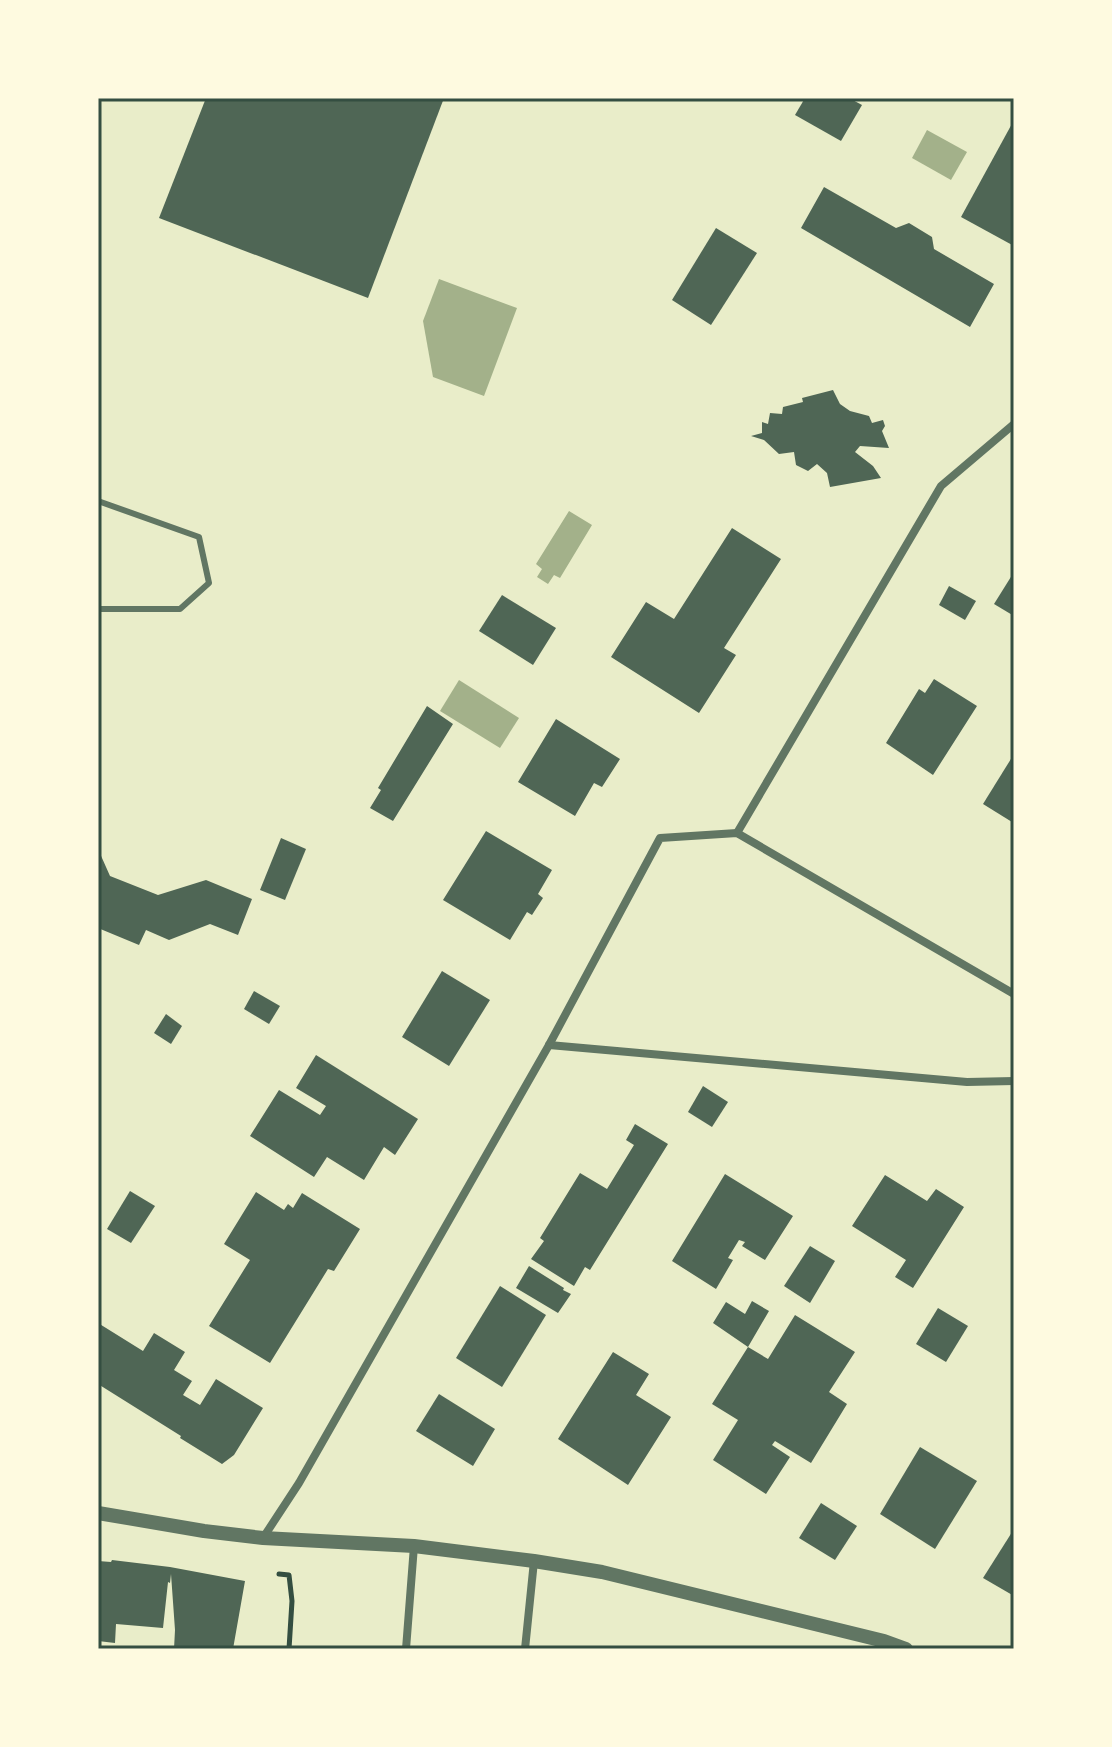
<svg xmlns="http://www.w3.org/2000/svg" width="1112" height="1747" viewBox="0 0 1112 1747" font-family="'PT Sans Narrow',sans-serif">
  <style>
    .water { fill: #a3b18a }
    .building { fill: #4f6655 }
    .lines { fill: none; stroke-linecap: round; stroke-linejoin: round }
    .path { stroke: #344e41; stroke-width: 5 }
    .service { stroke: #617663; stroke-width: 6 }
    .minor { stroke: #617663; stroke-width: 8 }
    .tertiary { stroke: #617663; stroke-width: 14 }
    .neatline { fill: none; stroke: #344e41; stroke-width: 3 }
  </style>
  <rect width="100%" height="100%" fill="#e9edc9"/>
  <g class="water">
    <polygon points="927,130 967,152 951,180 912,158"/>
    <polygon points="439,279 517,308 484,396 433,377 423,321"/>
    <polygon points="569,511 592,525 560,578 554,575 548,584 537,577 542,569 536,564"/>
    <polygon points="459,680 519,718 500,748 440,711"/>
  </g>
  <g class="building">
    <polygon points="206,98 444,98 368,298 159,218"/>
    <polygon points="805,98 849,98 862,105 841,141 795,115"/>
    <polygon points="1014,120 1014,246 961,217"/>
    <polygon points="824,187 896,228 909,223 932,237 934,249 994,284 970,327 801,228"/>
    <polygon points="716,228 757,253 711,325 672,300"/>
    <polygon points="833,390 840,404 850,411 869,416 872,423 883,420 885,426 882,431 889,448 860,446 855,452 873,466 881,478 830,487 827,473 817,464 808,471 796,465 794,452 779,454 764,440 751,436 762,433 762,422 768,424 770,413 782,414 783,407 803,402 802,398"/>
    <polygon points="732,528 781,559 724,648 736,655 699,713 611,657 646,602 674,619"/>
    <polygon points="1014,572 1014,616 994,604"/>
    <polygon points="949,586 976,601 965,620 939,605"/>
    <polygon points="502,595 556,628 533,665 479,631"/>
    <polygon points="934,679 977,706 933,775 886,743 919,689 925,693"/>
    <polygon points="427,706 453,724 393,821 370,808 381,790 378,788"/>
    <polygon points="556,719 620,759 602,787 594,783 575,816 518,782"/>
    <polygon points="1014,754 1014,820 1012,822 983,804"/>
    <polygon points="486,831 552,870 538,894 543,898 532,915 527,912 510,940 443,900"/>
    <polygon points="281,838 306,849 285,900 260,890"/>
    <polygon points="98,849 110,876 158,895 206,880 252,899 238,935 210,924 169,940 146,930 139,945 98,928"/>
    <polygon points="442,971 490,1000 449,1066 402,1037"/>
    <polygon points="254,991 280,1006 269,1024 244,1009"/>
    <polygon points="166,1014 182,1026 171,1044 154,1033"/>
    <polygon points="316,1055 418,1119 395,1155 384,1147 364,1180 327,1157 314,1177 250,1136 279,1090 320,1115 326,1106 296,1088"/>
    <polygon points="703,1086 728,1102 712,1127 688,1112"/>
    <polygon points="635,1124 668,1144 590,1270 585,1267 574,1286 531,1259 544,1241 540,1238 580,1173 607,1189 634,1145 626,1140"/>
    <polygon points="725,1174 793,1216 765,1260 742,1246 745,1242 739,1240 728,1258 733,1260 716,1289 672,1261"/>
    <polygon points="885,1175 927,1201 936,1189 964,1207 913,1288 895,1277 906,1260 852,1226"/>
    <polygon points="130,1191 155,1206 131,1243 107,1229"/>
    <polygon points="256,1192 284,1210 288,1204 293,1208 302,1193 360,1229 334,1271 328,1269 270,1363 209,1326 250,1260 224,1244"/>
    <polygon points="810,1246 835,1261 810,1303 784,1286"/>
    <polygon points="529,1266 564,1288 563,1290 571,1294 558,1313 516,1288"/>
    <polygon points="500,1286 546,1315 502,1387 456,1358"/>
    <polygon points="752,1301 769,1311 748,1347 768,1359 795,1315 855,1352 829,1392 847,1404 811,1463 775,1441 772,1445 790,1457 766,1494 713,1460 738,1420 712,1404 748,1347 713,1323 726,1302 745,1314"/>
    <polygon points="938,1308 968,1326 946,1362 916,1344"/>
    <polygon points="98,1323 143,1351 154,1333 185,1352 174,1370 192,1381 183,1395 200,1405 216,1379 263,1408 234,1455 222,1464 180,1438 181,1436 98,1384"/>
    <polygon points="613,1352 649,1374 636,1395 671,1417 628,1485 558,1439"/>
    <polygon points="439,1394 495,1429 473,1466 416,1431"/>
    <polygon points="920,1447 977,1481 935,1549 880,1514"/>
    <polygon points="821,1503 857,1526 835,1560 799,1538"/>
    <polygon points="1014,1529 1014,1596 983,1578"/>
    <polygon points="112,1560 170,1567 245,1581 233,1649 174,1649 175,1630 171,1574 170,1583 168,1582 163,1628 116,1624 115,1643 98,1641 98,1561 111,1562"/>
  </g>
  <g class="lines">
    <polyline class="path" points="279,1574 289,1575 292,1601 289,1649"/>
    <polyline class="service" points="98,501 199,537 209,583 180,609 98,609"/>
    <g class="minor">
      <polyline points="737,833 941,486 1014,424"/>
      <polyline points="549,1045 967,1082 1014,1081"/>
      <polyline points="263,1538 299,1483 549,1045 660,838 737,833 1014,994"/>
      <polyline points="406,1649 414,1546"/>
      <polyline points="525,1649 534,1561"/>
    </g>
    <polyline class="tertiary" points="98,1513 204,1531 263,1538 414,1546 534,1561 602,1572 884,1641 906,1649"/>
  </g>
  <rect width="1112" height="1747" fill="none" stroke="#fefae0" stroke-width="200"/>
  <rect x="100" y="100" width="912" height="1547" class="neatline"/>
</svg>
